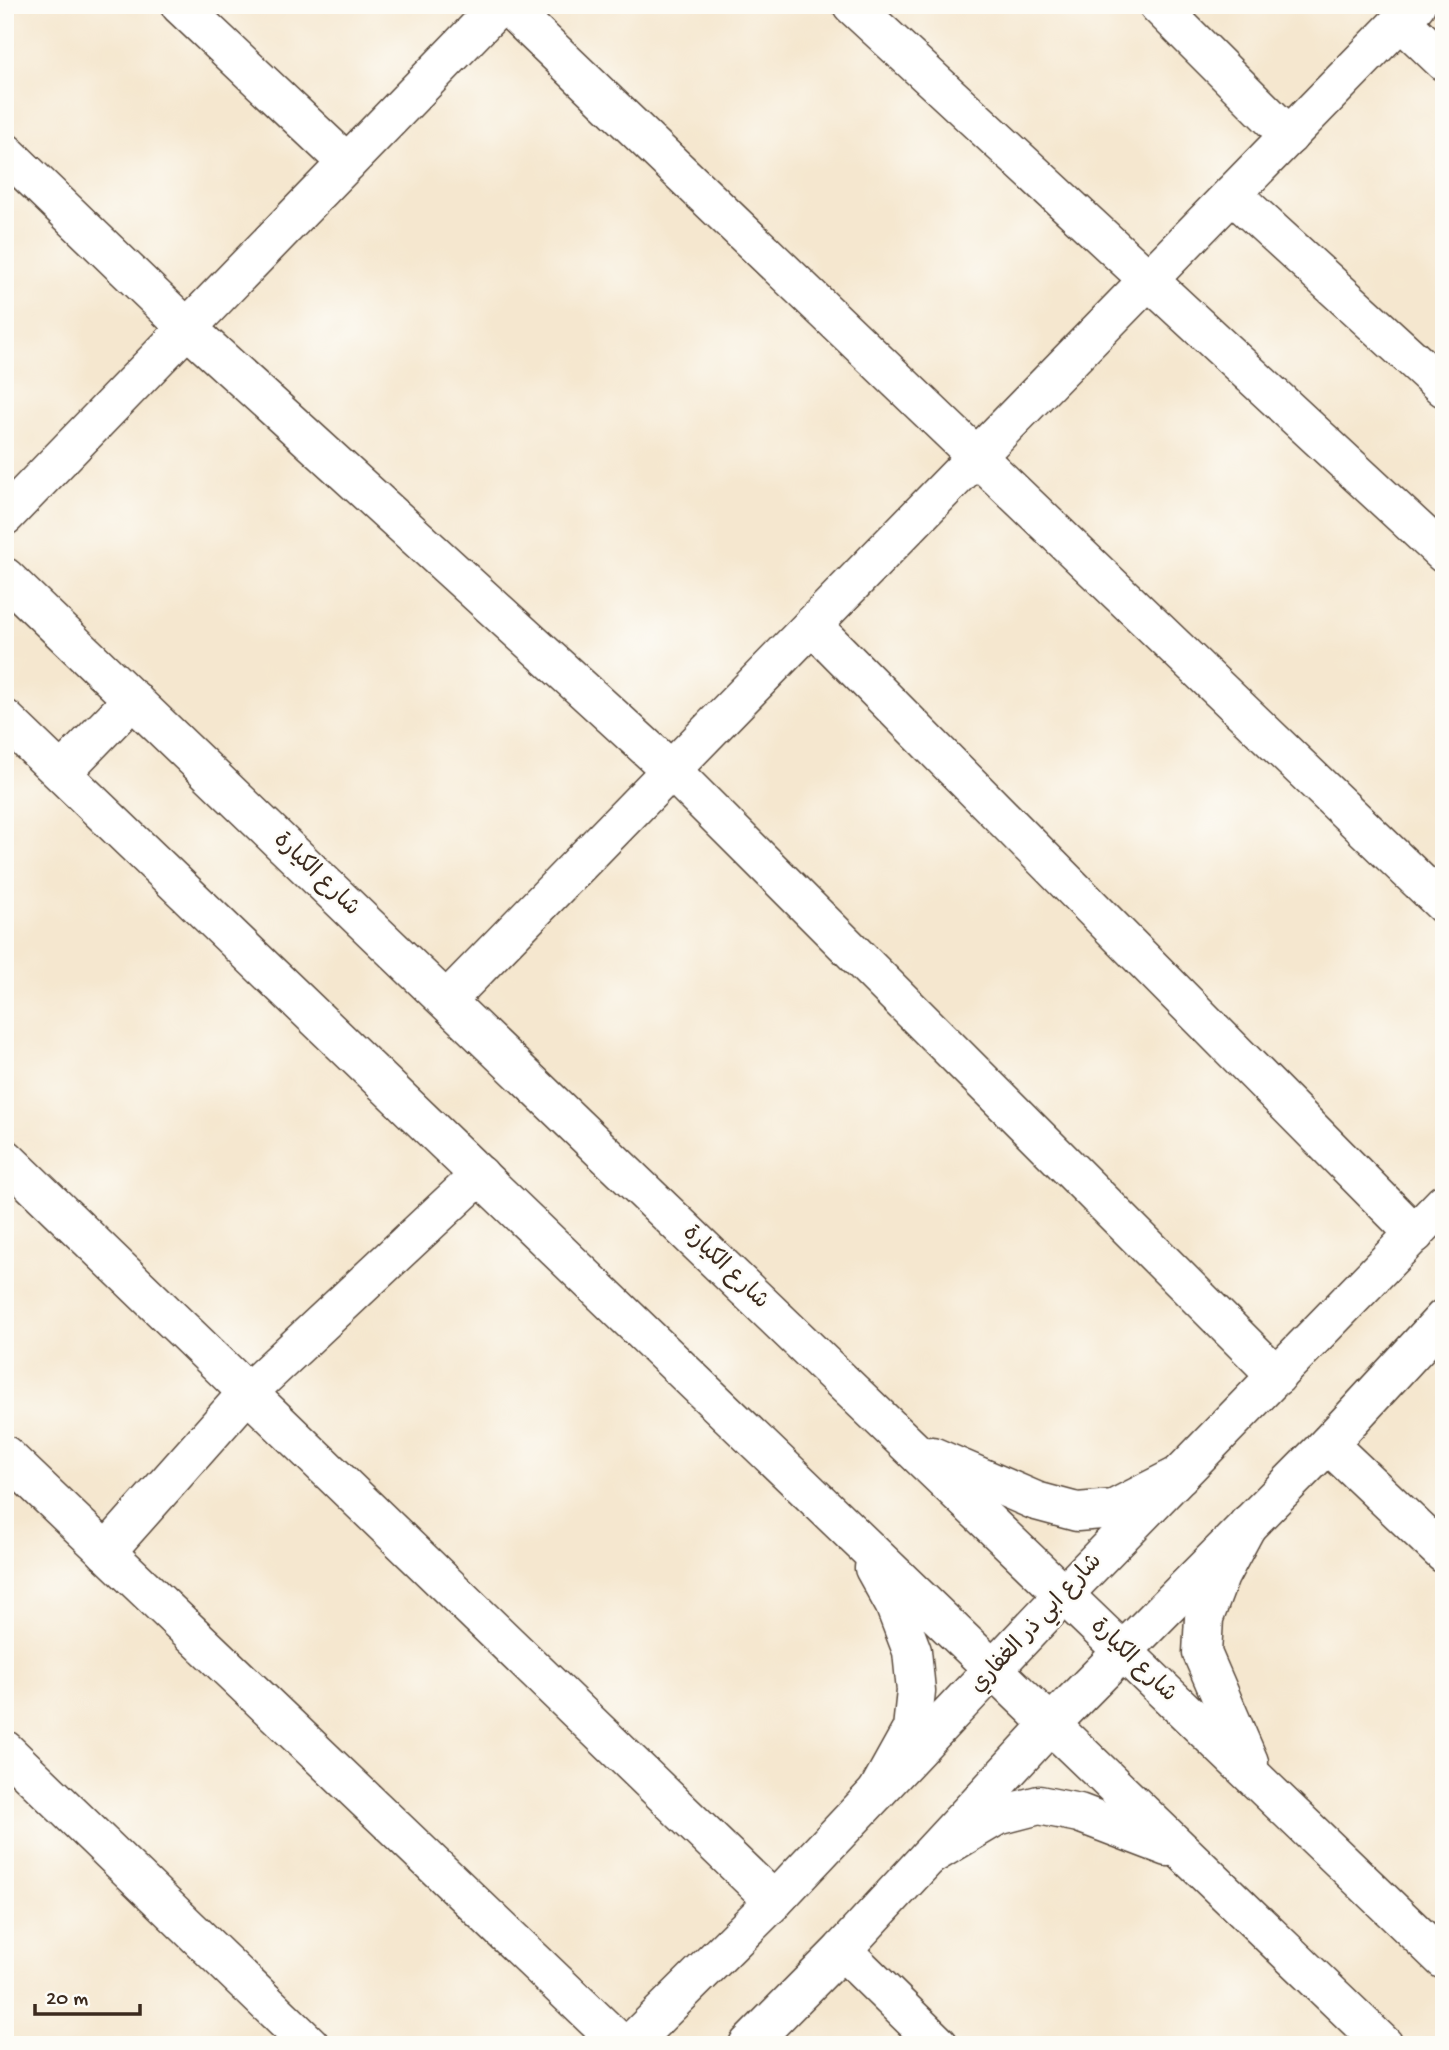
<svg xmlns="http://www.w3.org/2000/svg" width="1449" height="2050" viewBox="0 0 1449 2050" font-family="'Gochi Hand','Playpen Sans Arabic',sans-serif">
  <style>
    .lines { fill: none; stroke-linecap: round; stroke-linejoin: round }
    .street-casing { stroke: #574639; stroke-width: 41 }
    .secondary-casing { stroke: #574639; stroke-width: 41 }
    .primary-casing { stroke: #574639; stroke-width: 41 }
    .street { stroke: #fff; stroke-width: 38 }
    .secondary { stroke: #fff; stroke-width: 38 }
    .primary { stroke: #fff; stroke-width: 38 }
    .labels { text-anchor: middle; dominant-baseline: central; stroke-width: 5; stroke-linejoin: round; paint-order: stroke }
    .street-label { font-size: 23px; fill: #3b2a1e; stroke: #fdfcf7 }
  </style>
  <rect width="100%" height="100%" fill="#fdfcf7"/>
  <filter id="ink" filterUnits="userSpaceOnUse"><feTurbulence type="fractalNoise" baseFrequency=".0143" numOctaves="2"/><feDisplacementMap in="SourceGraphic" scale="14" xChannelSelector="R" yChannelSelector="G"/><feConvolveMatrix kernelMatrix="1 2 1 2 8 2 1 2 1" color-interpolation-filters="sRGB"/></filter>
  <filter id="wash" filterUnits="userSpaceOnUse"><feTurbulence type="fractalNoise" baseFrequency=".00686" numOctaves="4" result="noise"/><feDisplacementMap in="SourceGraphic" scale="28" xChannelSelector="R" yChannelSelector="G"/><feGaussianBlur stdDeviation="1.57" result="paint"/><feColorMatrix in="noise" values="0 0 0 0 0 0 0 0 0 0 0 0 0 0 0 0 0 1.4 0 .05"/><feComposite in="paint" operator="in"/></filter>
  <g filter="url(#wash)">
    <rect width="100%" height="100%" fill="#f5e7cf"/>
  </g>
  <g filter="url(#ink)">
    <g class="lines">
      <defs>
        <g id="street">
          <polyline points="180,5 347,163"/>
          <polyline points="506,5 1444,905"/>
          <polyline points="852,5 1444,554"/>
          <polyline points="1158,5 1289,136"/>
          <polyline points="1401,21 1444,62"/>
          <polyline points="5,152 187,328 671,770 1277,1376"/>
          <polyline points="1232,194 1444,388"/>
          <polyline points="5,516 500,5"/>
          <polyline points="812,625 1415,1234"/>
          <polyline points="447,1000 1416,5"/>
          <polyline points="5,1158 774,1901"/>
          <polyline points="1328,1444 1444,1554"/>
          <polyline points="5,1455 622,2045"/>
          <polyline points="106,1552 248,1392 480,1175"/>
          <polyline points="5,1750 310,2045"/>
          <polyline points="842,1950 939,2045"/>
        </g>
        <g id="secondary">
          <polyline points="629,2045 774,1901 1064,1594 1444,1203"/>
          <polyline points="748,2045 842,1950 1051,1724 1328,1444 1444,1318"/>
        </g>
        <g id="primary">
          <polyline points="5,577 1444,1960"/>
          <polyline points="5,719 1384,2045"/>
          <polyline points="62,772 133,699"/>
          <polyline points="932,1456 1036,1501 1077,1512 1114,1509 1180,1475"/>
          <polyline points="1248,1524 1220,1576 1204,1618 1202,1653 1249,1762"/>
          <polyline points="874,1568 894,1604 912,1651 916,1691 912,1729 877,1792"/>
          <polyline points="928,1857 997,1816 1039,1805 1079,1813 1168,1847"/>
        </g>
      </defs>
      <use href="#street" class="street-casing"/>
      <use href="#secondary" class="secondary-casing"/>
      <use href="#primary" class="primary-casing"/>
      <use href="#street" class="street"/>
      <use href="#secondary" class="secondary"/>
      <use href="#primary" class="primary"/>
    </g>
  </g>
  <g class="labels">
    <g class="street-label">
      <text transform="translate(316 875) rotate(44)">شارع الكيارة</text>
      <text transform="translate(725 1268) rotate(44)">شارع الكيارة</text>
      <text transform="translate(1037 1624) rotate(-47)">شارع ابي ذر الغفاري</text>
      <text transform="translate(1133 1661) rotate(44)">شارع الكيارة</text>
    </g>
  </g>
  <rect width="1449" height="2050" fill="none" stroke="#fdfcf7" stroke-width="28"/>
  <path d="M35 2004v10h105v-10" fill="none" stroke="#3b2a1e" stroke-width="3.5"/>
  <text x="46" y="2004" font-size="21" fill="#3b2a1e" stroke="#fdfcf7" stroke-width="5" paint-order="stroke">20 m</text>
</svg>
